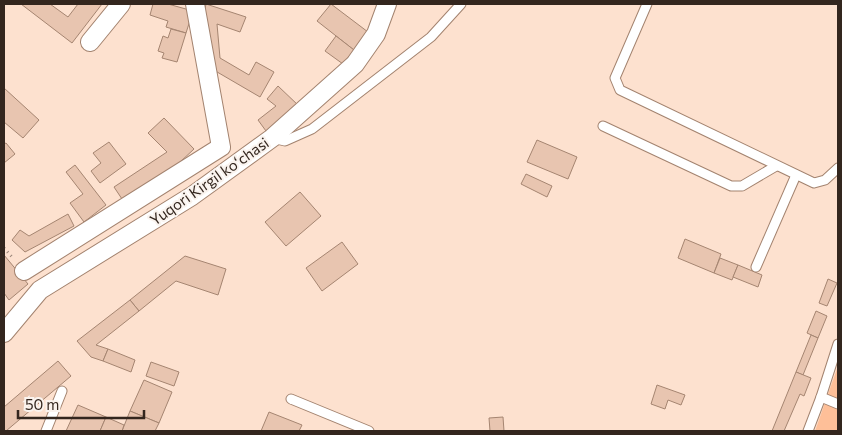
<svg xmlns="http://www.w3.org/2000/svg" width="842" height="435" viewBox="0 0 842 435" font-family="Commissioner,sans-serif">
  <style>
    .green { fill: #febf98 }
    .building { fill: #e8c5b0; stroke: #a58571 }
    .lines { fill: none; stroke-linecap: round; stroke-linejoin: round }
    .lane-casing { stroke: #a3836f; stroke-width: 11 }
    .street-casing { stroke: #a3836f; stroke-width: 20 }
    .path { stroke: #9c877a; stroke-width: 3; stroke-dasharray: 1 4; stroke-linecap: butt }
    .lane { stroke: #fff; stroke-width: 9 }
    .street { stroke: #fff; stroke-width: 18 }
    .labels { text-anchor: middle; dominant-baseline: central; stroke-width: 4; stroke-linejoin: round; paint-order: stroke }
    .street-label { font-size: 15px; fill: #33261e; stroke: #faf3ee }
  </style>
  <rect width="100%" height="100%" fill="#fde1cf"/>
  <polygon class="green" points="838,366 838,431 815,431"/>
  <g class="building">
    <polygon points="21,4 50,4 68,17 78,4 102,4 72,43"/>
    <polygon points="153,4 168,4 193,11 186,33 166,27 168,21 150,15"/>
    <polygon points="206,4 246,17 240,32 217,24 220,58 249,75 256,62 274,72 260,97 212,69 203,19"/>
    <polygon points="331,4 368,32 354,50 317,21"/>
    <polygon points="171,29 186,33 177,62 162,58 164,53 158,51 163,36 168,38"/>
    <polygon points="336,36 354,50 343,64 325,51"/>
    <polygon points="278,86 299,106 266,131 258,120 276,106 267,99"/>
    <polygon points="4,88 39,120 23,138 4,122"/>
    <polygon points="164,118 194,149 179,163 122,199 114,187 167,152 148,133"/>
    <polygon points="537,140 577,157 568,179 527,162"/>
    <polygon points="109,142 126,164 100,183 91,171 101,163 93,153"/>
    <polygon points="6,143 15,154 4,163 4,144"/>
    <polygon points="75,165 106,205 84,222 70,203 83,194 66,172"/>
    <polygon points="526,174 552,186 547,197 521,184"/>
    <polygon points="300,192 321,216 286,246 265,222"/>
    <polygon points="68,214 74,226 25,252 12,240 20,230 29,236"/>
    <polygon points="685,239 721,254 714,273 678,258"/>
    <polygon points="342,242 358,264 322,291 306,268"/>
    <polygon points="4,255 28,284 9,300 4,293"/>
    <polygon points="185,256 226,269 218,295 176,281 139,311 130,300"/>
    <polygon points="720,258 738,265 732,280 714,273"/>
    <polygon points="738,265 762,275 758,287 733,277"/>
    <polygon points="828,279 837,283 827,306 819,303"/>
    <polygon points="130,300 139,311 96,345 108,349 103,361 91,357 77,341"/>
    <polygon points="816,311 827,316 818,338 807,333"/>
    <polygon points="811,335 818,338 803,375 796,372"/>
    <polygon points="108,349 135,360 131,372 103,361"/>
    <polygon points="58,361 71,376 6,431 4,431 4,407"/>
    <polygon points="151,362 179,372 174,386 146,376"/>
    <polygon points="796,372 811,378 804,396 800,394 784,431 772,431"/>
    <polygon points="144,380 172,392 159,423 130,411"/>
    <polygon points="657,385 685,395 681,405 668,400 665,409 651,404"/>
    <polygon points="78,405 106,417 100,431 66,431"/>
    <polygon points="130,411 159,423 155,431 122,431"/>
    <polygon points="269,412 302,425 299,431 261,431"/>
    <polygon points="106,417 124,425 122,431 100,431"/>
    <polygon points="503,417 504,431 490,431 489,418"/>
  </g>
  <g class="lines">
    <defs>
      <g id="lane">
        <polyline points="647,4 615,78 620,90 814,183 825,180 838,168"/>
        <polyline points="603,126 731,186 742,186 776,166"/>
        <polyline points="272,138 285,141 312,129 431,37 461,4"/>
        <polyline points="756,267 796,175"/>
        <polyline points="821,397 838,404"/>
        <polyline points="291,399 369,431"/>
        <polyline points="46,431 62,391"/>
        <polyline points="808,431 821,397 838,344"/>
      </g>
      <g id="street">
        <polyline points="90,42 121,4"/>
        <polyline points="24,271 221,147 195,4"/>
        <polyline points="4,333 40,290 192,196 272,138 355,64 376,34 387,4"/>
      </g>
    </defs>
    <use href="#lane" class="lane-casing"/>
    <use href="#street" class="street-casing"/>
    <polyline class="path" points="4,248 14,259"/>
    <use href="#lane" class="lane"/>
    <use href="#street" class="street"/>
  </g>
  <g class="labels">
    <g class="street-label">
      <text transform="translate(209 181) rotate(-35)">Yuqori Kirgil koʻchasi</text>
    </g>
  </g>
  <rect width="842" height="435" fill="none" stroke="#33261e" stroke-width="10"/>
  <path d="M18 410v8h126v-8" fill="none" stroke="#33261e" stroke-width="2.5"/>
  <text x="25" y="410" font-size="15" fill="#33261e" stroke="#faf3ee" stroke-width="4" paint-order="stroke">50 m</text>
</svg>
